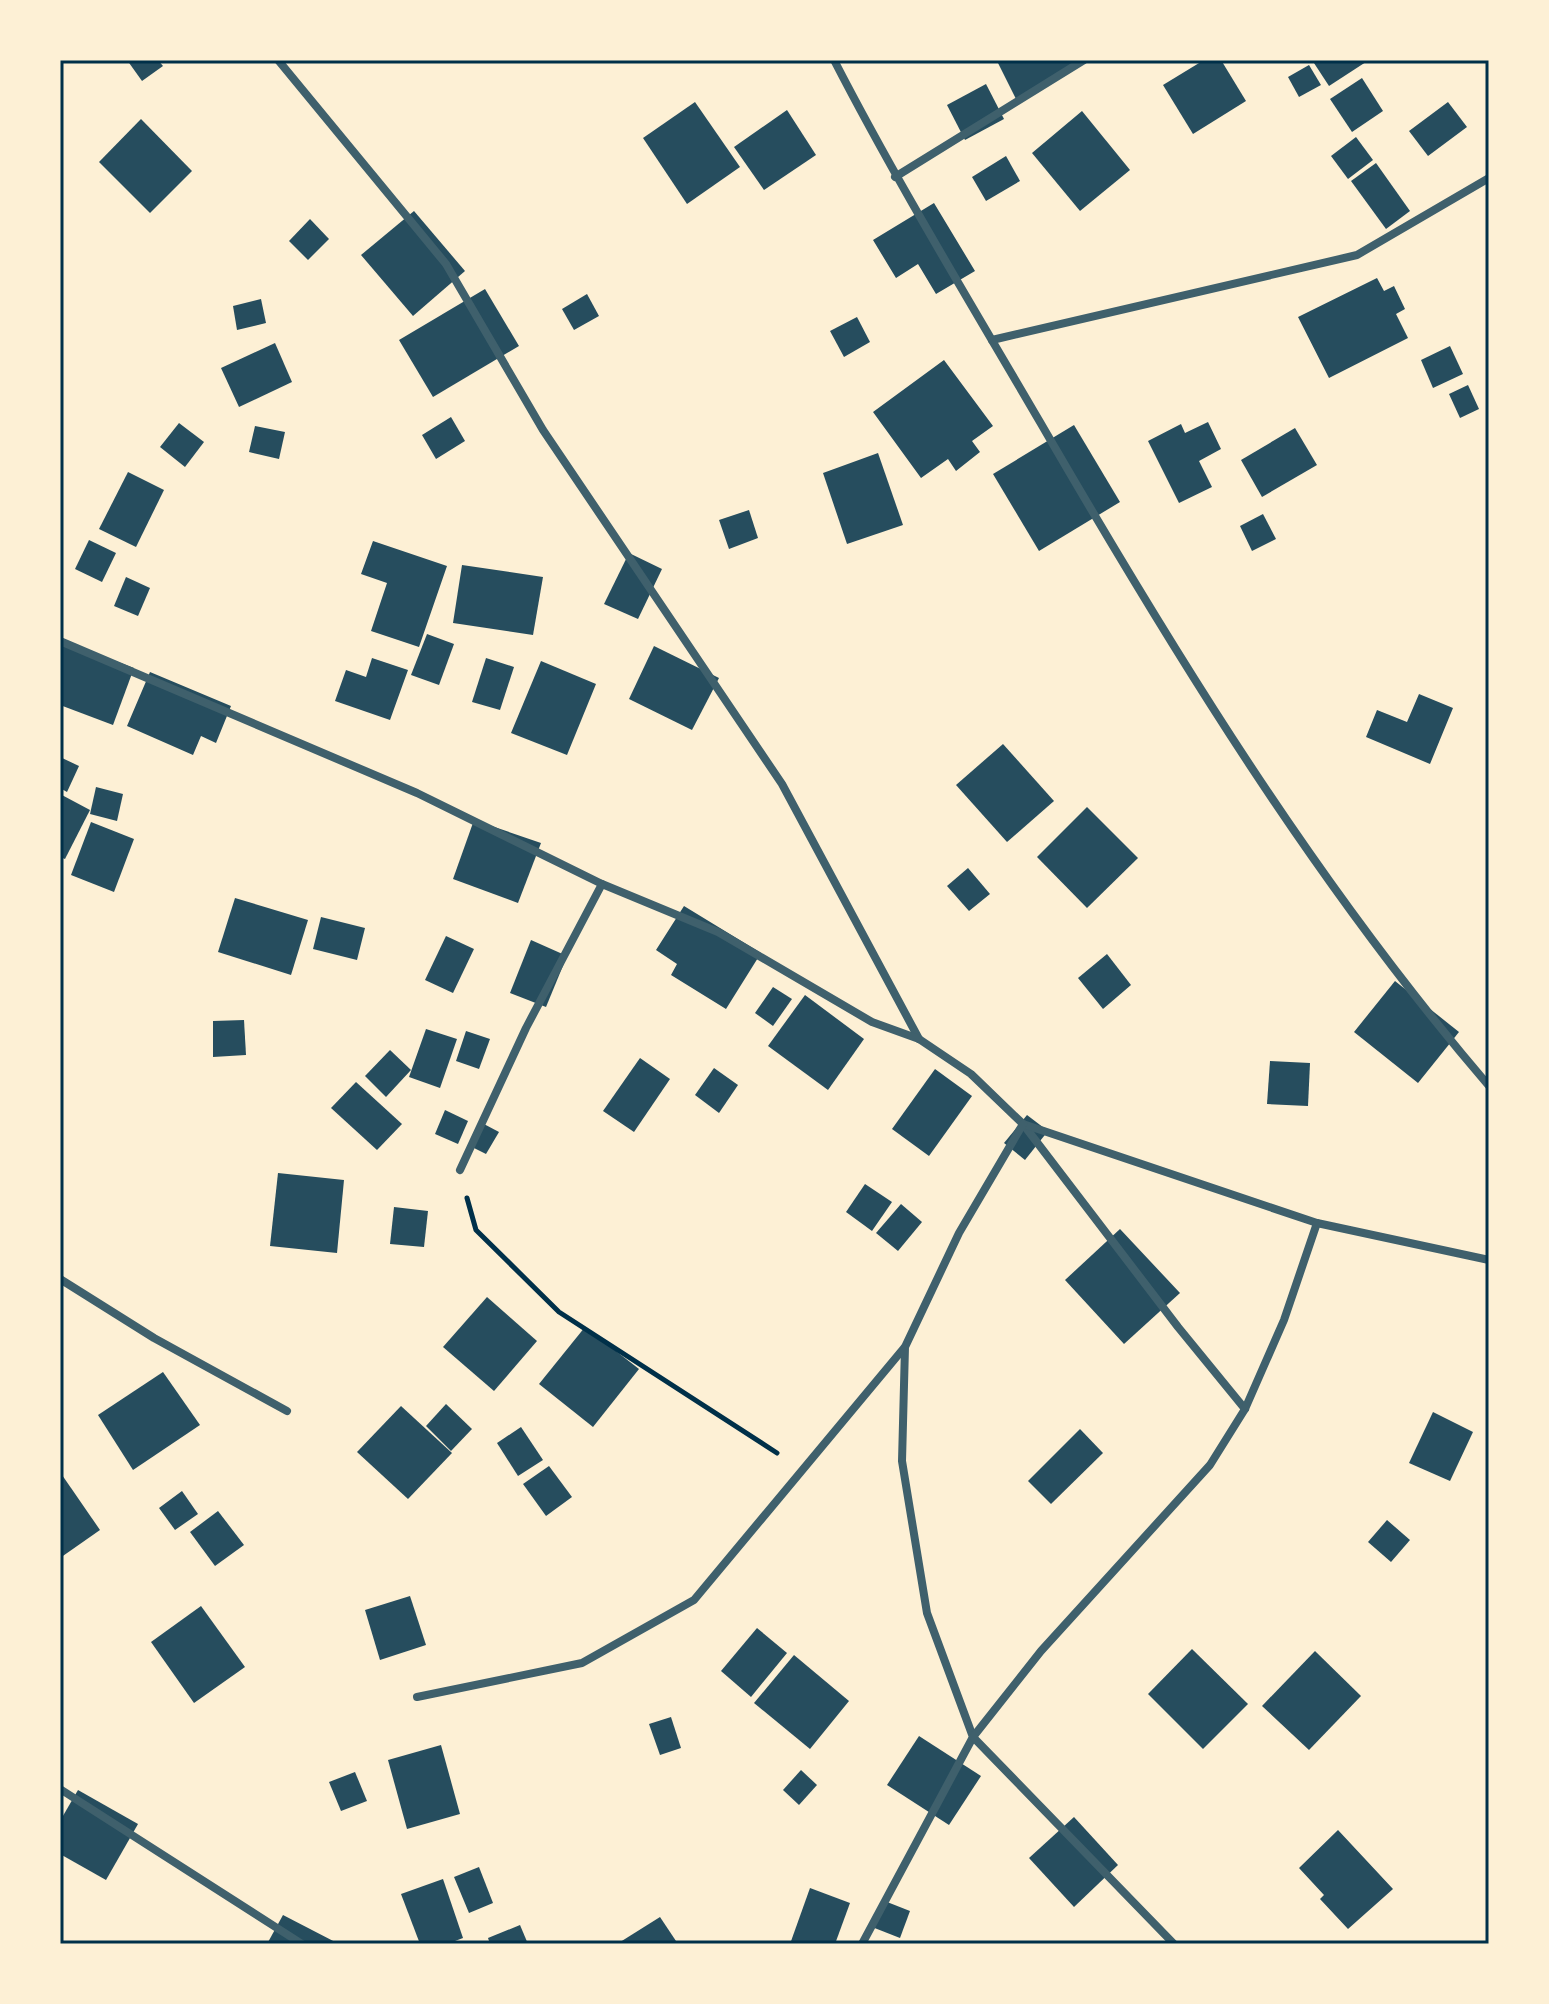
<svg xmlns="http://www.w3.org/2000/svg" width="1549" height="2004" viewBox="0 0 1549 2004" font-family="Figtree,sans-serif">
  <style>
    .building { fill: #264d5e }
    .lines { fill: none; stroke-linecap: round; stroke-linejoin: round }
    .path { stroke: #003049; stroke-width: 5 }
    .minor { stroke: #3f606c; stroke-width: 8 }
    .neatline { fill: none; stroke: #003049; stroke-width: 3 }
  </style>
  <rect width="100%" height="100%" fill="#fdf0d5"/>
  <g class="building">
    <polygon points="127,60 158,60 163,66 142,81"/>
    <polygon points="1004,60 1091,60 1016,99 998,63"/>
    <polygon points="1204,60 1221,60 1246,101 1193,134 1163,85"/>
    <polygon points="1312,60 1369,60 1329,86"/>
    <polygon points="1309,65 1321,85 1299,97 1288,77"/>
    <polygon points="1362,78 1383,111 1352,132 1330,99"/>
    <polygon points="986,84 1004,119 965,140 947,105"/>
    <polygon points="695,102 740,167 687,204 643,138"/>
    <polygon points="1448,102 1467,127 1428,156 1409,131"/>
    <polygon points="787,110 816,155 764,190 734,147"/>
    <polygon points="1082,111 1130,170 1080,211 1032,153"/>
    <polygon points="141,119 192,171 150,213 99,162"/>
    <polygon points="1356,137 1373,160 1348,179 1331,156"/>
    <polygon points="1006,156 1020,181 986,201 972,177"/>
    <polygon points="1376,163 1410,211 1386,229 1351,181"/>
    <polygon points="934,203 975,271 936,294 918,264 896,278 873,240"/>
    <polygon points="414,211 465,271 413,316 361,255"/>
    <polygon points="310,219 329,239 308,260 289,241"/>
    <polygon points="1377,278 1384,291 1394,286 1405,309 1396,314 1408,338 1329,378 1298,317"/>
    <polygon points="485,289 519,346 433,397 399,340"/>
    <polygon points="587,294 599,316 574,330 562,309"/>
    <polygon points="261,299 266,323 237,330 233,306"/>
    <polygon points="857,317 870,342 844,357 830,331"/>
    <polygon points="275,343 292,382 239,407 221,368"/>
    <polygon points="1450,346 1463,374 1433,388 1421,360"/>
    <polygon points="944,360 993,426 972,441 980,452 956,471 948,459 921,478 873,412"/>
    <polygon points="1468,385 1479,409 1460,418 1449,394"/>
    <polygon points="451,417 465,441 436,459 422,435"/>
    <polygon points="1208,422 1221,449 1199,461 1212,487 1179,503 1148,441 1181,424 1185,433"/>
    <polygon points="179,423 204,442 185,467 160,447"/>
    <polygon points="1074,425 1120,502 1039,551 993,474"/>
    <polygon points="255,426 285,432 279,459 249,452"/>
    <polygon points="1295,428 1317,465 1262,497 1241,460"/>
    <polygon points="878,453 903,525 847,544 823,473"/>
    <polygon points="128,472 164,490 136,547 99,529"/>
    <polygon points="749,510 758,538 729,549 719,520"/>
    <polygon points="1263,514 1276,539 1252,551 1240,526"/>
    <polygon points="89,540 116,553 102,582 75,569"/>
    <polygon points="373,541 447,566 419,647 371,631 387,583 361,574"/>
    <polygon points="629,553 662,569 638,619 604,604"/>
    <polygon points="462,565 543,577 533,635 453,623"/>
    <polygon points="126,577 150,588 138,616 114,606"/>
    <polygon points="427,634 454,644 439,685 411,675"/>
    <polygon points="60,640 134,668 113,725 60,705"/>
    <polygon points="654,646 719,678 692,730 629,699"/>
    <polygon points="372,658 408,670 390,720 335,701 346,670 366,677"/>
    <polygon points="486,658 514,667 500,710 472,702"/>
    <polygon points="541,661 596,684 567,755 511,733"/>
    <polygon points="150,672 231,706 216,743 201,736 193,755 127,726"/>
    <polygon points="1419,694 1453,708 1430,764 1366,737 1377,710 1407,722"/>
    <polygon points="1003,744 1054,801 1007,842 956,785"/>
    <polygon points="60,757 79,766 67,792 60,788"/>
    <polygon points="96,787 123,794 117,821 90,814"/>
    <polygon points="60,794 90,810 65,859 60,857"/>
    <polygon points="1087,807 1138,858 1087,908 1037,857"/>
    <polygon points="474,820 541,843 518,903 453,879"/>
    <polygon points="91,822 134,839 114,892 71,875"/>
    <polygon points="968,868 990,894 969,911 947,886"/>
    <polygon points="235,898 308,920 291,975 218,952"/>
    <polygon points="684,906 761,953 726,1009 671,975 677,964 656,950"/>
    <polygon points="321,917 365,928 357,960 313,949"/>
    <polygon points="446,936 474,949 453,993 425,980"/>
    <polygon points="531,940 567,956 546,1007 510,993"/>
    <polygon points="1107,954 1131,985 1103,1009 1078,978"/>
    <polygon points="1395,981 1459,1032 1418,1083 1354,1032"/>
    <polygon points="773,987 792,999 773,1026 755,1013"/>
    <polygon points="805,995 864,1039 828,1090 768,1046"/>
    <polygon points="244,1020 246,1055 213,1057 213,1021"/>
    <polygon points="426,1029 457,1039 440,1088 409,1077"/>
    <polygon points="466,1031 490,1039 479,1069 456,1061"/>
    <polygon points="390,1050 411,1070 386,1097 365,1076"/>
    <polygon points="640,1058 670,1079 634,1132 603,1111"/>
    <polygon points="1270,1061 1310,1063 1308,1106 1267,1104"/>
    <polygon points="714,1068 738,1085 719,1113 695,1095"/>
    <polygon points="935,1069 972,1096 929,1156 892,1129"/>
    <polygon points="356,1082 402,1124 377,1150 331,1108"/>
    <polygon points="445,1110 468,1121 458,1144 435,1134"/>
    <polygon points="1027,1115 1048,1131 1025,1160 1004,1143"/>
    <polygon points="482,1123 499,1132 486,1154 470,1146"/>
    <polygon points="278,1173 344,1180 337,1253 270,1246"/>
    <polygon points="865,1184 892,1202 872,1231 846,1212"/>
    <polygon points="901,1204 922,1222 898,1251 876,1233"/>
    <polygon points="394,1207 428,1211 424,1247 390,1244"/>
    <polygon points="1120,1229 1180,1293 1124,1344 1065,1280"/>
    <polygon points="487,1297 537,1341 494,1391 443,1347"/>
    <polygon points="585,1327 639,1369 593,1427 539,1384"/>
    <polygon points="163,1372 200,1425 133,1470 98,1415"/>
    <polygon points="446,1404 472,1429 451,1451 426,1426"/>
    <polygon points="401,1406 452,1453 408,1499 357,1452"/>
    <polygon points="1433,1412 1473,1432 1450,1481 1409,1463"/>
    <polygon points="521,1427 543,1460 518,1476 497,1443"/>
    <polygon points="1080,1429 1103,1453 1051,1504 1028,1481"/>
    <polygon points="549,1466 572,1497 546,1516 523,1484"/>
    <polygon points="60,1472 100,1530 60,1558"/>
    <polygon points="182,1491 198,1514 175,1530 159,1508"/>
    <polygon points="218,1511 244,1545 215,1566 190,1532"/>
    <polygon points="1387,1520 1410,1540 1391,1562 1368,1542"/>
    <polygon points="410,1596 426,1645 380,1660 365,1610"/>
    <polygon points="201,1606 245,1667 194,1703 151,1642"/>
    <polygon points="757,1628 787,1653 751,1697 721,1671"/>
    <polygon points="1192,1649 1248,1704 1203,1749 1148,1694"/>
    <polygon points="1315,1651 1361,1696 1309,1750 1262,1706"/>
    <polygon points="794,1655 849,1701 810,1749 754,1703"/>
    <polygon points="671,1717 681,1748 660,1755 649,1724"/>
    <polygon points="919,1736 981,1776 949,1825 887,1785"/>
    <polygon points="441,1745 460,1814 407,1829 388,1760"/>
    <polygon points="801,1770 817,1785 799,1805 783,1790"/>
    <polygon points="355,1772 367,1801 341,1811 329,1782"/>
    <polygon points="78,1790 138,1824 106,1880 60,1854 60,1821"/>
    <polygon points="1074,1817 1118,1865 1074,1907 1029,1858"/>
    <polygon points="1338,1830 1393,1889 1348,1929 1320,1899 1324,1895 1299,1868"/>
    <polygon points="479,1867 493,1903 469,1913 454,1877"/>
    <polygon points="443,1879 463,1938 447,1944 420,1944 401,1894"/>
    <polygon points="810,1888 850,1903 835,1944 790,1944"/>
    <polygon points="882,1900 910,1911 900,1938 872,1927"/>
    <polygon points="283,1915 339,1944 267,1944"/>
    <polygon points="660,1917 678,1944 617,1944"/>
    <polygon points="520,1925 528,1944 490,1944 488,1938"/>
  </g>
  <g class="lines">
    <polyline class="path" points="467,1198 476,1230 559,1312 777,1453"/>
    <g class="minor">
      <polyline points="278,60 446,264 543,430 782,784 919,1039"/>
      <path d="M834,60C898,184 970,302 1040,422C1174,653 1315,883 1489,1086"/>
      <polyline points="895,177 1084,60"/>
      <polyline points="992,340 1357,255 1489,178"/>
      <polyline points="60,641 417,793 602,884 718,932 872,1022 919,1039 971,1074 1023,1124 1178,1327 1245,1409"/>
      <polyline points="1023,1124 1317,1223 1489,1260"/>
      <polyline points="460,1170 526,1028 602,884"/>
      <polyline points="60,1279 154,1338 287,1411"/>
      <polyline points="417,1697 582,1663 694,1600 904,1348"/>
      <polyline points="60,1789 302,1944"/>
      <polyline points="862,1944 973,1737 927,1613 902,1461 905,1347 959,1233 1023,1124"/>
      <polyline points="1174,1944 973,1737 1041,1651 1210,1465 1245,1409 1284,1320 1317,1223"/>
    </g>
  </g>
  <rect width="1549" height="2004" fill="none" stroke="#fdf0d5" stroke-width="124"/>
  <rect x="62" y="62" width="1425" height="1880" class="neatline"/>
</svg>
